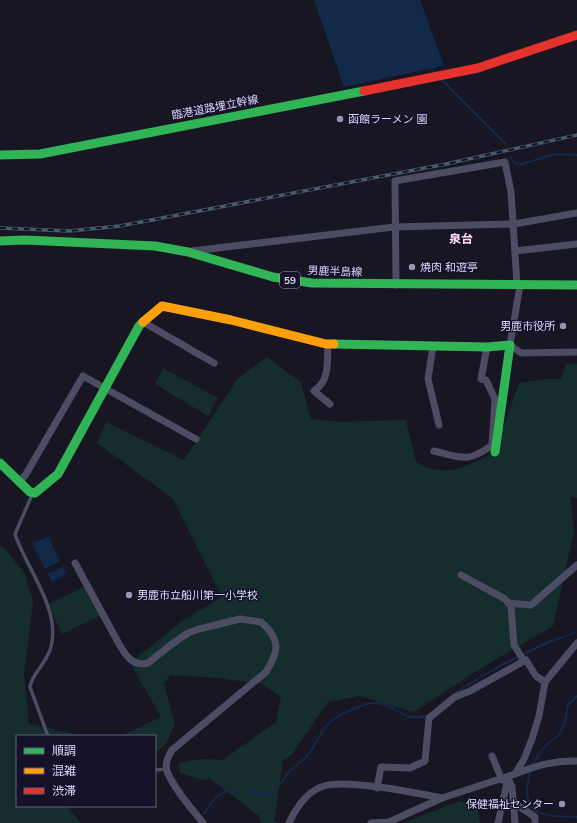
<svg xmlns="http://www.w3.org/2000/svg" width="577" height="823" viewBox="0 0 577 823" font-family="Mulish,'Noto Sans JP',sans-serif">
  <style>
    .green { fill: #152e2d }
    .water { fill: #122949 }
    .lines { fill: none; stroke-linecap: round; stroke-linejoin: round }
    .stream { stroke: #122949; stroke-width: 2 }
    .lane { stroke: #4c4c63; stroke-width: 3.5 }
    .street { stroke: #4c4c63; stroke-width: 7 }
    .fast { stroke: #30b455; stroke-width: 9 }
    .slow { stroke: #ff9f0a; stroke-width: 9 }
    .jam { stroke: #e5322d; stroke-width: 9 }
    .rail-casing { stroke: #465c6a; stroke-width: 3.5 }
    .rail { stroke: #141128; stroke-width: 2; stroke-dasharray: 6; stroke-linecap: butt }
    .poi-dot { fill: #9795b1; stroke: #141128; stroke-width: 1.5 }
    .labels { text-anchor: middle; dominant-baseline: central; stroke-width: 3; stroke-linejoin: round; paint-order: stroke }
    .shield { fill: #141128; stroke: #a09ebd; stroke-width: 1 }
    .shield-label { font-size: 10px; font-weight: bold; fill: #dcdafd }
    .street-label { font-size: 11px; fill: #dcdafd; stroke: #141128 }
    .poi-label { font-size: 11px; fill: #dcdafd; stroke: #141128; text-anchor: start }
    .neighbourhood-label { font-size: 12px; font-weight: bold; fill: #fedcf3; stroke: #141128 }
  </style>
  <rect width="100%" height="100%" fill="#181623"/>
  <g class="green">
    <path d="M267,357L301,382L311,419L339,422L406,420L416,462C447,480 467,466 495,452L519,383L545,379H561L566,364H577V498L570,497L574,531L553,626L478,670L414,712L359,696L328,702L292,754L283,760L274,821L279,823H261L259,816L209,778L203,780L180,773L179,763L200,759L223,760L276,722L281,697L262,684L218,678L170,675L164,684L175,724L165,745L155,753V736H121L161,717L130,663L185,619L222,597L173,499L97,443L106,422L184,460L238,378Z"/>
    <polygon points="163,368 218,398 208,416 155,384"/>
    <polygon points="0,546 5,549 25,574 33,601 24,675 29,724 83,736 17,736 17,806 68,806 68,808 81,823 0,823"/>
    <polygon points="86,586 101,615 62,634 48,604"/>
    <polygon points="460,801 477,806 480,823 403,823"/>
  </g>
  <g class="water">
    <polygon points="314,0 420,0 444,66 344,87"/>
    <polygon points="48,536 60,561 45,569 32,544"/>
    <polygon points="63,567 66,574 52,582 48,574"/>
  </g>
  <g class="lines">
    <g class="stream">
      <polyline points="430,67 436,74"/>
      <polyline points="442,80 506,144"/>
      <polyline points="510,157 515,163 522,164 555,154 577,155"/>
      <path d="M433,711C459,686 515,657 549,642C558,638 566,637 575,632"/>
      <polyline points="531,766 545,746 559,735 565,721 568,705 577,696"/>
      <path d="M530,771C519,816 539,816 577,817"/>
      <path d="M204,814C221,782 237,790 268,795C280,787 282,780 291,770C297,764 306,759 311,751C321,733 326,720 347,712C354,709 365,703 373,703C395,702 404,725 428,715"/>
    </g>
    <g class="lane">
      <path d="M32,495L15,534C26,568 61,609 51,647C46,665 32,673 30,687L48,736"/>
      <polyline points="155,770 167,769"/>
    </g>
    <g class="street">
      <polyline points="192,251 394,227 514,224 577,213"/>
      <polyline points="515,251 577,244"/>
      <polyline points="396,285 395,181 505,162 511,192 517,285"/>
      <polyline points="520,285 510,345 521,353 577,352"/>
      <polyline points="143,322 214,363"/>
      <path d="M328,344C327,362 330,381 314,391L330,404"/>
      <polyline points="433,346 428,379 439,425"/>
      <path d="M434,451C462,458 468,463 492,445L495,399L486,380L481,379L487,347"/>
      <polyline points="19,483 26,474 83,376 196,439"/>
      <path d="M75,563L119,644C126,656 133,667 148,663L172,644L188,633L199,629L240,619L261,622C281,639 279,652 266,672L172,750C168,756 165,764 167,771C173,788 192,809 203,823"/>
      <polyline points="461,575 505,599 511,606 514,645 524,661"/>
      <polyline points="508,603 531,605 577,565"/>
      <polyline points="492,756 502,780"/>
      <path d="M515,774C536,766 554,760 577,761"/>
      <polyline points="508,778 512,787 515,823"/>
      <polyline points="377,788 381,767 410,768 425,761 429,718 455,697 470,691 526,660 536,676 545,682"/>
      <polyline points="514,803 535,817 535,823"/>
      <path d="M289,823C296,808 307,791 324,786C348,779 415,793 442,798"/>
      <polyline points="371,823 389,822 442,798 515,774 524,759 532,739 539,716 545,682 577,643"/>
      <polyline points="498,823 508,778"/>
    </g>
    <g class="fast">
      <polyline points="0,155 40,154 364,91"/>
      <polyline points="0,241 25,240 155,246 188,252 273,277 312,283 577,285"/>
      <polyline points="334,344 487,347 510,345 495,452"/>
      <polyline points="0,463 30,492 35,493 58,474 139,326 143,322"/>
    </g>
    <polyline class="slow" points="143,322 162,306 231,320 326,344 334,344"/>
    <polyline class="jam" points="364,91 478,68 577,35"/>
    <defs>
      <polyline id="rail" points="0,228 69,231 120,226 446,164 577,135"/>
    </defs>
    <use href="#rail" class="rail-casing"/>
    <use href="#rail" class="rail"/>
  </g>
  <g class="poi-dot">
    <circle cx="340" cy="119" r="4"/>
    <circle cx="412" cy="267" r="4"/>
    <circle cx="563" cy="326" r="4"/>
    <circle cx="129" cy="595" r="4"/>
    <circle cx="562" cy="804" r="4"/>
  </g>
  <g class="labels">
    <rect class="shield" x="280" y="272" width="20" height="16" rx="3"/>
    <g class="shield-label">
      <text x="290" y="280">59</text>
    </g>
    <g class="street-label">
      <text transform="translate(215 107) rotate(-11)">臨港道路埋立幹線</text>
      <text transform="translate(335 271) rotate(2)">男鹿半島線</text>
    </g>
    <g class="poi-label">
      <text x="348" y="119">函館ラーメン 園</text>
      <text x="420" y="267">焼肉 和遊亭</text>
      <text x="555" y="326" text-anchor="end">男鹿市役所</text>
      <text x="137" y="595">男鹿市立船川第一小学校</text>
      <text x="554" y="804" text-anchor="end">保健福祉センター</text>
    </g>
    <g class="neighbourhood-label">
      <text x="461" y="238">泉台</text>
    </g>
  </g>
  <rect x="16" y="735" width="140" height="72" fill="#141128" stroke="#64617d"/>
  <rect x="24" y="748" width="20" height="6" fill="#30b455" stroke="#64617d"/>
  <text x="52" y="755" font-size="12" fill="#dcdafd">順調</text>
  <rect x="24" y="768" width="20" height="6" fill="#ff9f0a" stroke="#64617d"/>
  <text x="52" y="775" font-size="12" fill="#dcdafd">混雑</text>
  <rect x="24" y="788" width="20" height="6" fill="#e5322d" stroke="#64617d"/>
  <text x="52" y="795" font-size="12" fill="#dcdafd">渋滞</text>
</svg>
